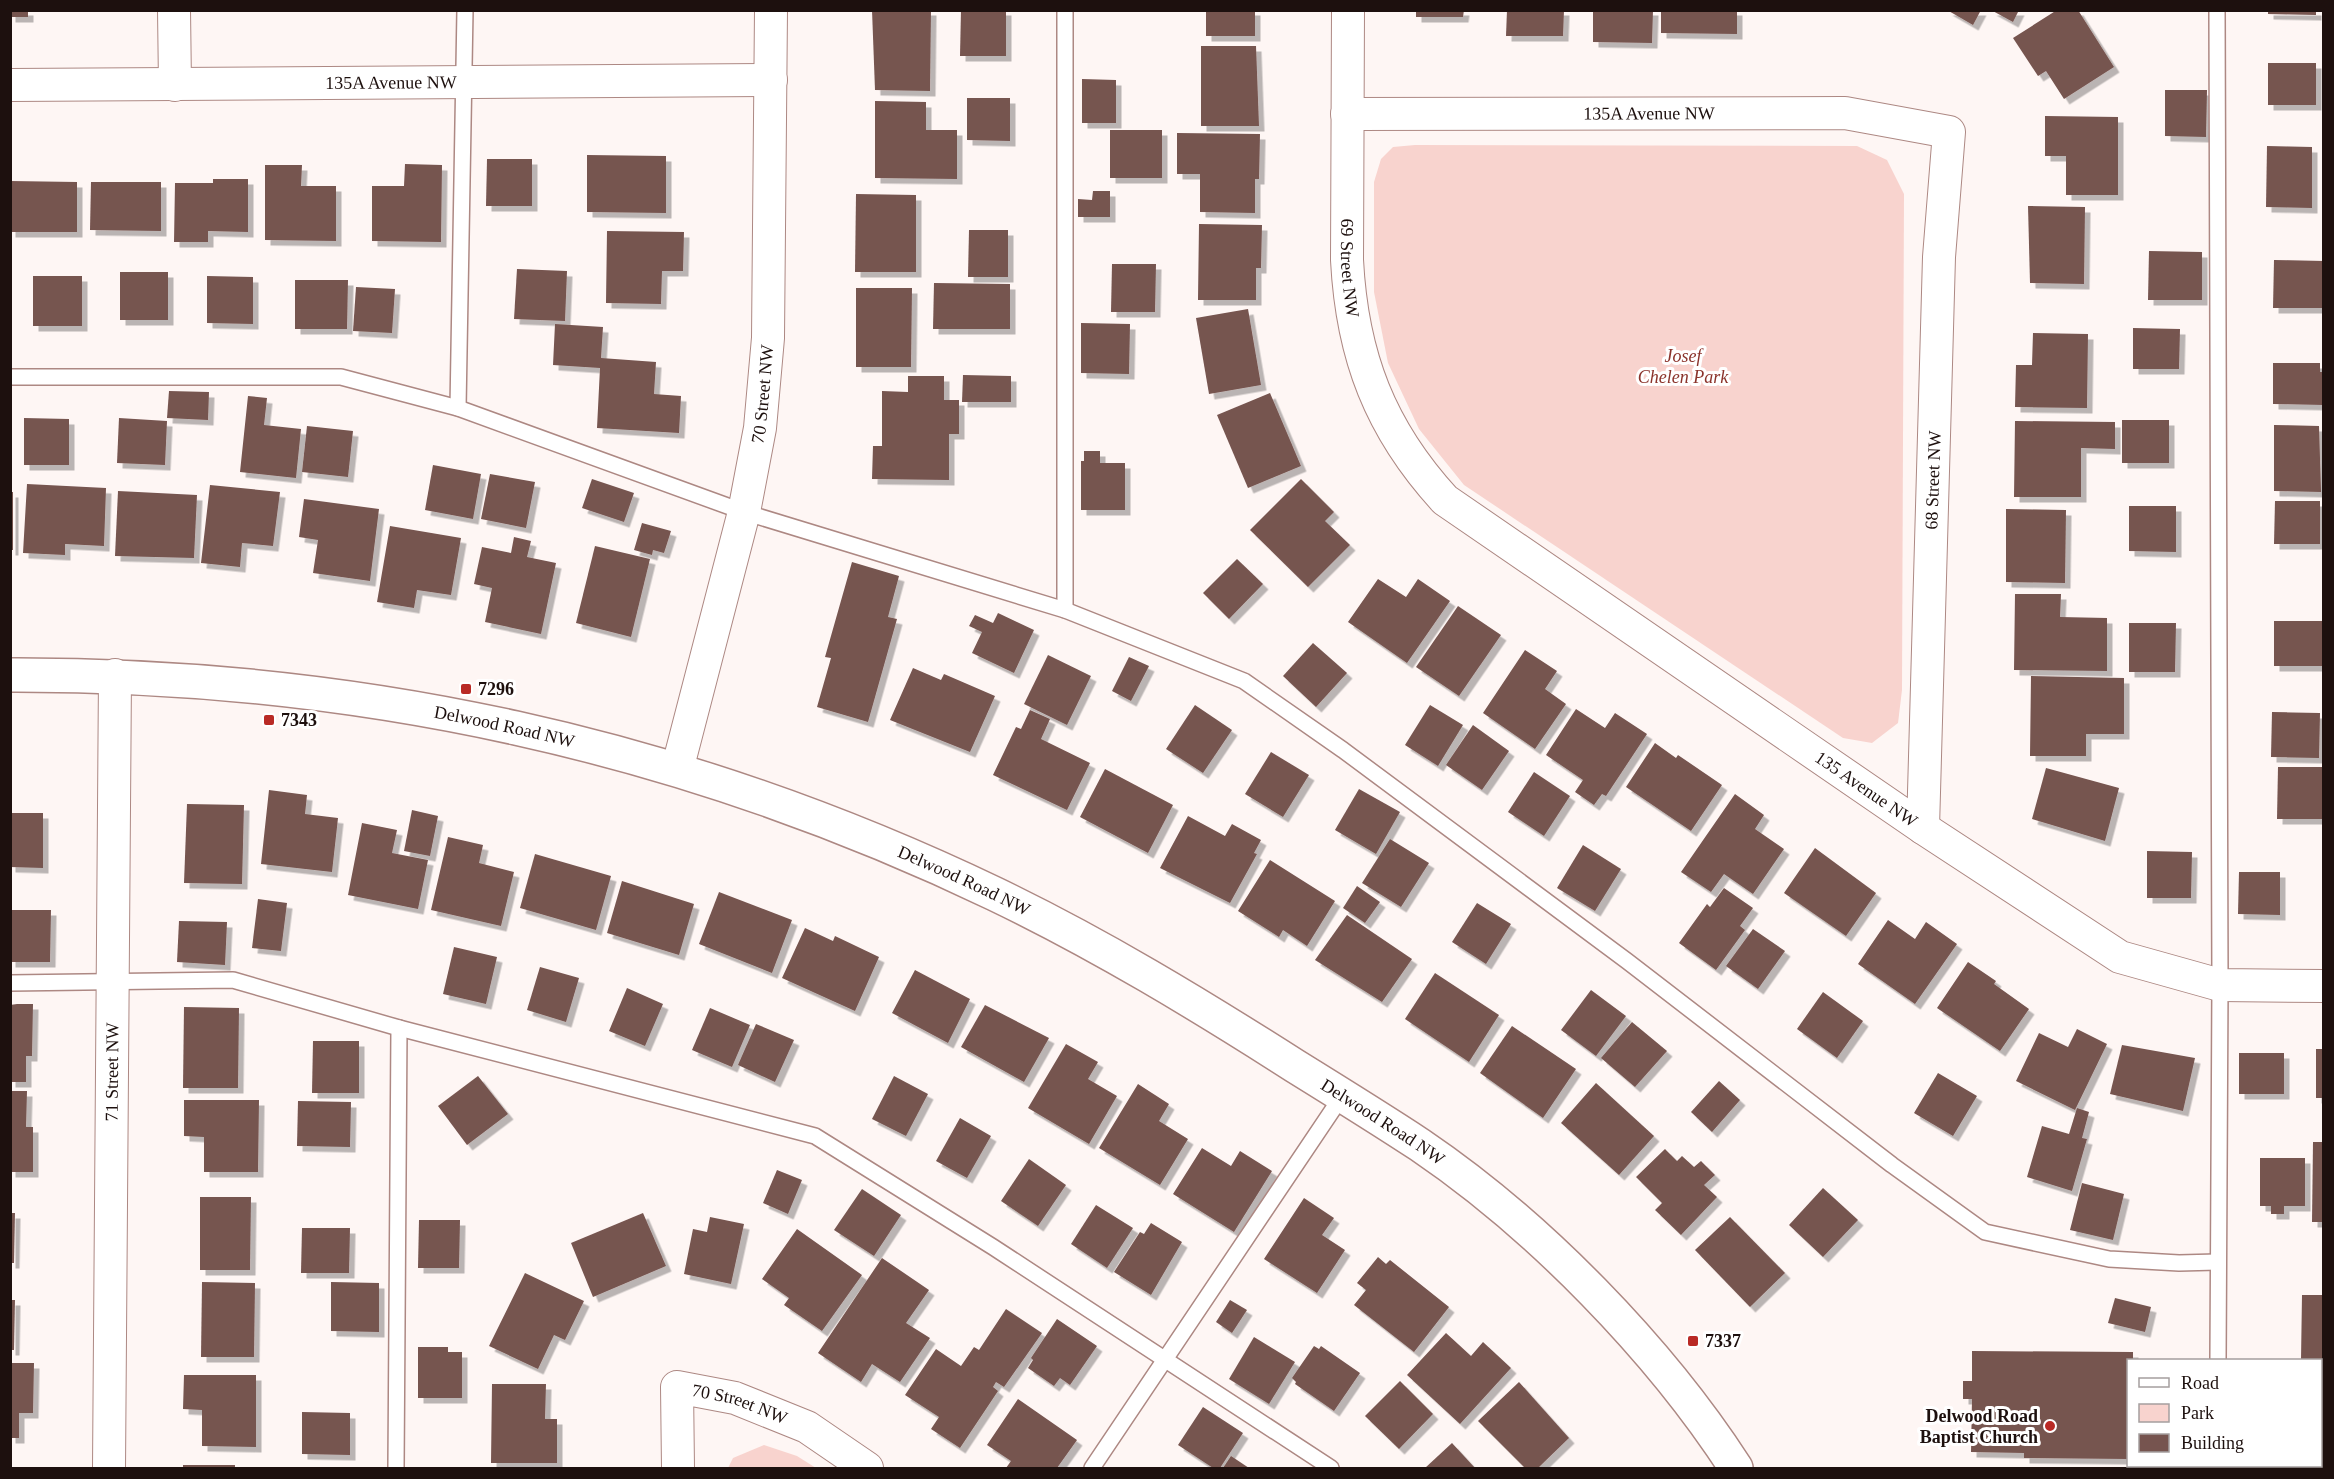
<svg xmlns="http://www.w3.org/2000/svg" width="2334" height="1479" viewBox="0 0 2334 1479" font-family="Georgia,serif">
  <style>
    .green { fill: #f8d3ce }
    .building { fill: #76544f; filter: url(#shadow) }
    .lines { fill: none; stroke-linecap: round; stroke-linejoin: round }
    .service-casing { stroke: #ad8883; stroke-width: 18 }
    .minor-casing { stroke: #ad8883; stroke-width: 34 }
    .tertiary-casing { stroke: #ad8883; stroke-width: 36 }
    .service { stroke: #fff; stroke-width: 15 }
    .minor { stroke: #fff; stroke-width: 32 }
    .tertiary { stroke: #fff; stroke-width: 33 }
    .poi-dot { fill: #b92a25; stroke: #fff; stroke-width: 2 }
    .labels { text-anchor: middle; dominant-baseline: central; stroke-width: 6; stroke-linejoin: round; paint-order: stroke }
    .street-label { font-size: 18px; fill: #1d100e; stroke: #fff }
    .park-label { font-size: 18px; font-style: italic; fill: #8b332b; stroke: #fff }
    .poi-label { font-size: 18px; font-weight: bold; fill: #1d100e; stroke: #fff; text-anchor: start }
  </style>
  <defs>
    <filter id="shadow"><feDropShadow dx="5.5" dy="5.5" stdDeviation="0" flood-color="#0004"/></filter>
  </defs>
  <rect width="100%" height="100%" fill="#fef6f4"/>
  <g class="green">
    <polygon points="1415,145 1857,146 1887,160 1904,194 1902,690 1898,723 1872,743 1843,738 1464,485 1419,429 1388,363 1374,292 1374,182 1381,159 1393,147"/>
    <polygon points="764,1445 797,1456 816,1468 728,1468 733,1458"/>
  </g>
  <g class="building">
    <rect x="10" y="10" width="18" height="7"/>
    <polygon points="872,10 931,10 930,91 875,90"/>
    <polygon points="961,10 1006,10 1006,56 960,56"/>
    <rect x="1206" y="10" width="49" height="26"/>
    <polygon points="1416,10 1464,10 1463,17 1416,17"/>
    <polygon points="1507,10 1564,10 1563,36 1506,36"/>
    <polygon points="1593,10 1653,10 1652,43 1593,42"/>
    <polygon points="1661,10 1737,10 1737,34 1661,33"/>
    <polygon points="1947,10 1981,10 1973,25"/>
    <polygon points="1991,10 2019,10 2013,22"/>
    <polygon points="2057,10 2078,10 2114,67 2064,99 2046,71 2038,76 2013,38"/>
    <polygon points="2268,10 2316,10 2316,15 2268,14"/>
    <polygon points="1201,46 1256,46 1259,126 1201,126"/>
    <rect x="2268" y="63" width="48" height="42"/>
    <polygon points="1082,79 1116,80 1116,123 1082,123"/>
    <polygon points="2165,90 2207,90 2206,137 2165,136"/>
    <polygon points="967,98 1010,98 1010,141 967,140"/>
    <polygon points="875,101 926,102 926,130 957,130 957,179 875,178"/>
    <polygon points="2045,116 2118,117 2118,195 2066,195 2066,156 2045,156"/>
    <rect x="1110" y="130" width="52" height="48"/>
    <polygon points="1177,133 1260,134 1259,179 1255,179 1255,213 1200,212 1200,174 1177,174"/>
    <polygon points="2267,146 2312,147 2312,208 2266,207"/>
    <polygon points="587,155 666,156 666,213 587,212"/>
    <polygon points="487,159 532,159 532,206 486,206"/>
    <polygon points="405,164 442,165 441,242 372,241 372,186 404,186"/>
    <polygon points="265,165 302,165 301,186 336,186 336,241 265,240"/>
    <polygon points="213,179 248,179 248,232 208,231 208,242 174,242 175,183 213,183"/>
    <polygon points="10,181 77,182 77,232 10,232"/>
    <polygon points="91,182 161,182 161,231 90,230"/>
    <polygon points="1093,191 1110,191 1110,217 1078,217 1078,199 1092,200"/>
    <polygon points="856,194 916,195 916,272 855,272"/>
    <polygon points="2028,206 2085,207 2084,284 2030,283"/>
    <polygon points="1199,224 1262,225 1261,268 1256,268 1256,300 1198,300"/>
    <polygon points="969,230 1008,230 1008,277 968,277"/>
    <polygon points="607,231 684,232 683,271 662,271 661,304 606,303"/>
    <polygon points="2149,251 2202,252 2202,300 2148,300"/>
    <polygon points="2274,260 2324,261 2324,308 2273,308"/>
    <polygon points="1112,264 1156,264 1155,312 1111,312"/>
    <polygon points="517,269 567,271 565,321 514,319"/>
    <rect x="120" y="272" width="48" height="48"/>
    <rect x="33" y="276" width="49" height="50"/>
    <polygon points="207,276 253,277 253,324 207,323"/>
    <polygon points="295,280 348,280 347,329 295,329"/>
    <polygon points="934,283 1010,284 1010,329 933,329"/>
    <polygon points="356,287 395,289 392,333 353,331"/>
    <polygon points="856,288 912,288 911,367 856,367"/>
    <polygon points="1248,309 1261,385 1209,394 1196,318"/>
    <polygon points="1081,323 1130,324 1129,374 1081,373"/>
    <polygon points="555,324 603,327 601,358 656,362 654,394 681,396 679,433 597,428 600,368 553,365"/>
    <polygon points="2133,328 2180,329 2179,369 2133,369"/>
    <polygon points="2033,333 2088,334 2087,408 2015,407 2016,365 2032,365"/>
    <polygon points="2273,363 2320,363 2320,372 2324,372 2324,405 2273,404"/>
    <polygon points="963,375 1011,376 1011,402 962,402"/>
    <polygon points="908,376 944,376 944,400 959,400 959,434 949,434 949,480 872,479 873,446 882,446 882,391 908,392"/>
    <polygon points="169,391 209,392 208,420 167,418"/>
    <polygon points="1270,393 1301,466 1248,488 1217,415"/>
    <polygon points="248,396 267,398 264,425 301,429 296,478 240,472"/>
    <polygon points="24,418 69,419 69,465 24,465"/>
    <polygon points="119,418 167,421 165,465 117,463"/>
    <rect x="2122" y="420" width="47" height="43"/>
    <polygon points="2015,421 2115,422 2115,449 2081,448 2081,497 2014,497"/>
    <polygon points="2274,425 2319,426 2321,492 2274,491"/>
    <polygon points="307,426 353,431 348,477 302,472"/>
    <polygon points="1084,451 1100,451 1100,463 1125,463 1125,510 1081,510 1081,461 1084,461"/>
    <polygon points="433,465 481,474 473,519 425,510"/>
    <polygon points="490,474 535,482 526,528 481,519"/>
    <polygon points="592,479 634,493 624,522 582,508"/>
    <polygon points="1301,479 1334,512 1325,521 1350,545 1308,587 1250,530"/>
    <polygon points="27,484 106,488 104,546 65,544 65,555 23,553"/>
    <polygon points="210,485 280,492 273,546 242,543 240,567 201,563"/>
    <polygon points="118,491 197,495 194,558 115,556"/>
    <rect x="10" y="492" width="3" height="58"/>
    <polygon points="304,499 379,509 370,581 313,573 318,540 299,537"/>
    <polygon points="2275,501 2320,501 2320,544 2274,544"/>
    <polygon points="2129,506 2176,506 2176,552 2129,551"/>
    <polygon points="2006,509 2066,510 2065,583 2006,582"/>
    <polygon points="642,523 671,531 664,553 653,550 652,555 634,550"/>
    <polygon points="390,526 461,538 451,595 417,590 414,608 377,602"/>
    <polygon points="514,537 531,541 527,557 556,563 541,634 485,622 492,588 474,584 482,547 511,553"/>
    <polygon points="595,546 650,559 631,637 576,623"/>
    <polygon points="1237,559 1263,584 1229,619 1203,593"/>
    <polygon points="852,562 899,576 888,617 897,619 868,722 817,707 831,658 825,657"/>
    <polygon points="1378,579 1406,597 1418,579 1450,601 1407,663 1348,622"/>
    <polygon points="2015,594 2061,594 2060,617 2107,618 2107,671 2014,670"/>
    <polygon points="1458,606 1501,635 1459,696 1416,667"/>
    <polygon points="998,613 1034,630 1014,673 972,653 982,632 969,626 975,615 993,623"/>
    <rect x="2274" y="621" width="50" height="45"/>
    <polygon points="2129,623 2176,623 2175,672 2129,672"/>
    <polygon points="1313,643 1347,673 1316,707 1283,676"/>
    <polygon points="1525,650 1557,671 1545,689 1566,704 1535,749 1483,713"/>
    <polygon points="1048,655 1091,676 1067,725 1024,704"/>
    <polygon points="1129,657 1149,666 1131,701 1112,691"/>
    <polygon points="913,668 941,680 944,674 995,696 970,752 890,720"/>
    <polygon points="2031,676 2124,678 2124,734 2086,734 2086,756 2030,756"/>
    <polygon points="1195,705 1232,730 1203,773 1166,749"/>
    <polygon points="1430,705 1463,725 1438,766 1405,745"/>
    <polygon points="1576,709 1605,728 1615,713 1647,734 1606,796 1602,794 1594,805 1575,792 1583,780 1546,755"/>
    <polygon points="1030,710 1050,719 1041,739 1090,763 1067,810 993,775 1016,727 1021,729"/>
    <polygon points="2272,712 2320,713 2319,758 2271,757"/>
    <polygon points="1473,725 1509,751 1482,790 1446,765"/>
    <polygon points="1655,743 1676,758 1678,755 1722,785 1691,831 1626,787"/>
    <polygon points="1271,752 1309,775 1283,817 1245,794"/>
    <polygon points="2278,767 2324,767 2324,819 2277,819"/>
    <polygon points="2046,768 2119,788 2105,841 2032,819"/>
    <polygon points="1105,769 1173,805 1148,853 1080,817"/>
    <polygon points="1534,772 1570,796 1544,836 1508,812"/>
    <polygon points="1359,789 1400,812 1376,854 1335,830"/>
    <polygon points="269,790 307,795 305,814 338,818 332,872 261,864"/>
    <polygon points="1735,794 1764,815 1755,829 1784,849 1753,894 1724,874 1711,892 1681,872"/>
    <polygon points="187,804 244,805 242,884 184,883"/>
    <polygon points="412,810 438,816 430,856 404,851"/>
    <polygon points="10,813 43,813 43,868 10,867"/>
    <polygon points="1188,816 1225,836 1232,824 1261,840 1254,853 1257,854 1230,903 1160,868"/>
    <polygon points="362,823 397,830 392,853 428,860 418,909 348,895"/>
    <polygon points="448,837 483,845 479,863 514,872 501,926 431,910"/>
    <polygon points="1390,839 1429,863 1401,907 1362,883"/>
    <polygon points="1583,845 1621,869 1595,911 1557,888"/>
    <polygon points="1815,848 1876,893 1846,936 1784,893"/>
    <polygon points="2147,851 2192,852 2191,898 2147,898"/>
    <polygon points="535,854 611,876 596,930 520,908"/>
    <polygon points="1270,860 1335,901 1307,946 1283,930 1279,937 1238,911"/>
    <polygon points="2239,872 2280,872 2280,915 2238,914"/>
    <polygon points="622,881 694,904 679,955 607,933"/>
    <polygon points="1357,886 1380,902 1365,923 1343,908"/>
    <polygon points="1724,888 1753,908 1740,926 1745,930 1716,970 1679,943 1707,904 1710,907"/>
    <polygon points="719,892 792,920 772,973 699,944"/>
    <polygon points="258,899 287,903 281,951 252,948"/>
    <polygon points="1477,903 1511,924 1486,964 1452,942"/>
    <polygon points="10,910 51,910 50,962 10,962"/>
    <polygon points="1347,915 1412,959 1382,1002 1315,960"/>
    <polygon points="1888,920 1915,939 1926,922 1957,944 1915,1004 1858,964"/>
    <polygon points="179,921 227,922 225,965 177,962"/>
    <polygon points="805,928 833,941 835,936 879,957 855,1011 782,978"/>
    <polygon points="1753,929 1785,951 1758,989 1726,966"/>
    <polygon points="454,947 497,957 486,1004 443,994"/>
    <polygon points="1968,962 1996,981 1994,984 2029,1009 2000,1051 1937,1008"/>
    <polygon points="540,967 579,978 566,1022 527,1010"/>
    <polygon points="915,970 970,999 948,1043 892,1013"/>
    <polygon points="1435,973 1499,1015 1469,1062 1405,1019"/>
    <polygon points="627,988 663,1004 645,1046 609,1031"/>
    <polygon points="1591,990 1626,1016 1596,1056 1561,1030"/>
    <polygon points="1823,992 1863,1021 1837,1058 1797,1029"/>
    <polygon points="17,1004 33,1004 32,1056 26,1056 26,1082 10,1082 10,1005"/>
    <polygon points="985,1005 1049,1038 1024,1082 961,1047"/>
    <polygon points="184,1007 239,1008 238,1088 183,1088"/>
    <polygon points="710,1008 750,1025 732,1067 692,1050"/>
    <polygon points="1632,1022 1667,1051 1635,1087 1601,1058"/>
    <polygon points="756,1024 794,1040 775,1082 738,1065"/>
    <polygon points="1512,1026 1576,1069 1543,1118 1480,1073"/>
    <polygon points="2077,1029 2107,1044 2075,1110 2016,1081 2039,1033 2068,1047"/>
    <polygon points="313,1041 359,1041 359,1093 312,1093"/>
    <polygon points="1066,1044 1098,1062 1088,1079 1117,1096 1089,1144 1028,1108"/>
    <polygon points="2122,1045 2195,1058 2183,1111 2110,1094"/>
    <rect x="2316" y="1049" width="8" height="49"/>
    <rect x="2239" y="1053" width="45" height="41"/>
    <polygon points="1938,1073 1977,1096 1953,1136 1914,1113"/>
    <polygon points="478,1076 508,1114 467,1145 438,1106"/>
    <polygon points="894,1076 928,1094 906,1136 872,1119"/>
    <polygon points="1719,1081 1740,1100 1712,1132 1691,1112"/>
    <polygon points="1596,1083 1654,1136 1619,1175 1561,1123"/>
    <polygon points="1138,1084 1169,1104 1159,1121 1188,1139 1160,1185 1099,1148"/>
    <polygon points="10,1091 27,1091 26,1127 33,1127 33,1172 10,1172"/>
    <polygon points="184,1100 259,1100 258,1172 204,1172 204,1137 184,1136"/>
    <polygon points="298,1101 351,1102 350,1147 297,1146"/>
    <polygon points="2077,1108 2089,1112 2082,1138 2087,1139 2072,1191 2027,1177 2042,1126 2069,1134"/>
    <polygon points="960,1118 991,1136 967,1178 936,1161"/>
    <polygon points="2313,1142 2324,1142 2324,1222 2312,1222"/>
    <polygon points="1202,1148 1231,1166 1240,1151 1272,1171 1234,1232 1173,1194"/>
    <polygon points="1665,1149 1677,1161 1682,1156 1694,1167 1701,1161 1715,1175 1704,1185 1717,1197 1681,1235 1655,1210 1662,1203 1636,1177"/>
    <polygon points="2260,1158 2305,1158 2305,1206 2284,1206 2284,1214 2271,1214 2271,1206 2260,1206"/>
    <polygon points="1029,1159 1066,1185 1038,1226 1001,1201"/>
    <polygon points="777,1170 802,1180 788,1214 763,1203"/>
    <polygon points="2082,1183 2124,1194 2113,1240 2070,1230"/>
    <polygon points="1823,1188 1858,1220 1823,1257 1789,1225"/>
    <polygon points="862,1189 901,1215 874,1256 834,1230"/>
    <polygon points="200,1197 251,1197 250,1270 200,1270"/>
    <polygon points="1304,1198 1334,1218 1322,1235 1345,1250 1317,1293 1264,1259"/>
    <polygon points="1096,1205 1133,1228 1107,1268 1071,1244"/>
    <polygon points="10,1213 15,1213 14,1263 10,1263"/>
    <polygon points="643,1213 666,1266 593,1297 571,1243"/>
    <polygon points="710,1217 744,1224 731,1284 684,1274 693,1229 707,1232"/>
    <polygon points="1730,1217 1785,1273 1750,1307 1695,1250"/>
    <polygon points="419,1220 460,1220 459,1268 418,1268"/>
    <polygon points="1151,1223 1182,1242 1151,1295 1114,1272 1140,1232 1144,1234"/>
    <polygon points="302,1228 350,1228 349,1273 301,1273"/>
    <polygon points="797,1229 862,1275 822,1331 784,1305 789,1298 762,1279"/>
    <polygon points="1378,1257 1386,1264 1390,1260 1449,1307 1414,1352 1354,1305 1366,1290 1357,1283"/>
    <polygon points="882,1258 929,1290 906,1323 930,1338 900,1382 872,1364 861,1382 818,1353"/>
    <polygon points="525,1273 584,1301 565,1340 554,1335 538,1369 489,1346"/>
    <polygon points="202,1282 255,1283 254,1357 201,1357"/>
    <polygon points="331,1282 379,1283 379,1332 331,1331"/>
    <polygon points="2302,1295 2324,1295 2324,1375 2320,1375 2320,1360 2301,1360"/>
    <polygon points="2115,1298 2151,1307 2145,1332 2108,1323"/>
    <polygon points="10,1300 15,1300 14,1350 10,1350"/>
    <polygon points="1230,1300 1247,1310 1232,1333 1216,1322"/>
    <polygon points="1006,1309 1042,1333 1004,1387 996,1382 993,1387 998,1391 960,1448 931,1429 939,1417 905,1395 936,1349 961,1366 974,1347 979,1350"/>
    <polygon points="1057,1319 1097,1346 1070,1385 1060,1378 1054,1386 1028,1368 1033,1360 1031,1358"/>
    <polygon points="1446,1333 1471,1356 1483,1342 1511,1368 1460,1424 1407,1375"/>
    <polygon points="1254,1337 1295,1362 1269,1404 1229,1379"/>
    <polygon points="1314,1346 1319,1349 1321,1346 1360,1373 1334,1411 1295,1384 1296,1382 1292,1378"/>
    <polygon points="418,1347 448,1347 448,1352 462,1352 462,1398 418,1398"/>
    <polygon points="1972,1351 2133,1352 2133,1360 2128,1360 2128,1459 2024,1458 2024,1453 1971,1452 1972,1399 1963,1399 1963,1381 1972,1381"/>
    <polygon points="10,1363 34,1363 33,1413 19,1413 19,1438 10,1438"/>
    <polygon points="184,1375 256,1375 256,1447 202,1446 202,1410 183,1409"/>
    <polygon points="1400,1381 1433,1414 1399,1449 1365,1416"/>
    <polygon points="1519,1382 1569,1438 1538,1468 1525,1468 1478,1421"/>
    <polygon points="492,1384 546,1384 545,1419 557,1419 557,1463 491,1463"/>
    <polygon points="1018,1399 1077,1440 1057,1468 1006,1468 1011,1461 987,1445"/>
    <polygon points="1203,1407 1243,1433 1220,1468 1213,1468 1178,1445"/>
    <rect x="2320" y="1411" width="4" height="50"/>
    <polygon points="302,1412 350,1413 350,1455 302,1454"/>
    <polygon points="1452,1443 1475,1468 1425,1468"/>
    <polygon points="1231,1456 1249,1468 1223,1468"/>
    <rect x="183" y="1465" width="52" height="3"/>
  </g>
  <g class="lines">
    <defs>
      <g id="service">
        <polyline points="1065,10 1065,610"/>
        <polyline points="2217,10 2220,985 2218,1360"/>
        <polyline points="10,377 341,377 458,408 744,512 1065,610 1244,681 1343,750 1627,961 1892,1165 1985,1232 2109,1259 2179,1263 2217,1262"/>
        <polyline points="458,408 465,10"/>
        <polyline points="10,983 233,980 399,1028 396,1468"/>
        <polyline points="399,1028 815,1136 993,1247 1331,1468"/>
        <polyline points="2218,1466 2218,1468"/>
        <polyline points="1092,1468 1342,1096"/>
      </g>
      <g id="minor">
        <polyline points="174,10 175,85"/>
        <path id="s1" d="M1348,10L1347,260C1352,356 1380,429 1445,500L1923,828L2120,957L2220,985L2324,986"/>
        <path id="s2" d="M10,85L771,80"/>
        <path id="s3" d="M1347,114L1845,113L1949,132L1939,257L1923,828"/>
        <path id="s4" d="M677,770L744,512L760,428L768,338L771,10"/>
        <path id="s5" d="M109,1468L115,675"/>
        <path id="s6" d="M678,1468L677,1387L735,1398L807,1427L867,1468"/>
      </g>
      <g id="tertiary">
        <path id="s7" d="M10,675C357,674 682,744 995,894C1099,944 1198,1004 1295,1066C1337,1092 1379,1118 1420,1145C1538,1225 1659,1349 1736,1468"/>
      </g>
    </defs>
    <use href="#service" class="service-casing"/>
    <use href="#minor" class="minor-casing"/>
    <use href="#tertiary" class="tertiary-casing"/>
    <use href="#service" class="service"/>
    <use href="#minor" class="minor"/>
    <use href="#tertiary" class="tertiary"/>
  </g>
  <g class="poi-dot">
    <rect x="460" y="683" width="12" height="12" rx="3"/>
    <rect x="263" y="714" width="12" height="12" rx="3"/>
    <rect x="1687" y="1335" width="12" height="12" rx="3"/>
    <circle cx="2050" cy="1426" r="6"/>
  </g>
  <g class="labels">
    <g class="street-label">
      <text stroke="none"><textPath href="#s2" startOffset="381">135A Avenue NW</textPath></text>
      <text stroke="none"><textPath href="#s3" startOffset="302">135A Avenue NW</textPath></text>
      <text stroke="none"><textPath href="#s1" startOffset="258">69 Street NW</textPath></text>
      <text stroke="none"><textPath href="#s4" startOffset="386">70 Street NW</textPath></text>
      <text transform="translate(1933 480) rotate(-88)">68 Street NW</text>
      <text stroke="none"><textPath href="#s7" startOffset="498">Delwood Road NW</textPath></text>
      <text stroke="none"><textPath href="#s1" startOffset="1026">135 Avenue NW</textPath></text>
      <text stroke="none"><textPath href="#s7" startOffset="984">Delwood Road NW</textPath></text>
      <text stroke="none"><textPath href="#s5" startOffset="396">71 Street NW</textPath></text>
      <text stroke="none"><textPath href="#s7" startOffset="1468">Delwood Road NW</textPath></text>
      <text stroke="none"><textPath href="#s6" startOffset="146">70 Street NW</textPath></text>
    </g>
    <g class="park-label">
      <text x="1683" y="356">Josef<tspan x="1683" dy="21">Chelen Park</tspan></text>
    </g>
    <g class="poi-label">
      <text x="478" y="689">7296</text>
      <text x="281" y="720">7343</text>
      <text x="1705" y="1341">7337</text>
      <text x="2038" y="1416" text-anchor="end">Delwood Road<tspan x="2038" dy="21">Baptist Church</tspan></text>
    </g>
  </g>
  <rect width="2334" height="1479" fill="none" stroke="#1d100e" stroke-width="24"/>
  <rect x="2127" y="1359" width="195" height="108" fill="#ffffff" stroke="#a59f9f" stroke-width="1.5"/>
  <rect x="2139" y="1378" width="30" height="9" fill="#ffffff" stroke="#a59f9f" stroke-width="1.5"/>
  <text x="2181" y="1389" font-size="18" fill="#1d100e">Road</text>
  <rect x="2139" y="1404" width="30" height="18" fill="#f8d3ce" stroke="#a59f9f" stroke-width="1.5"/>
  <text x="2181" y="1419" font-size="18" fill="#1d100e">Park</text>
  <rect x="2139" y="1434" width="30" height="18" fill="#76544f" stroke="#a59f9f" stroke-width="1.5"/>
  <text x="2181" y="1449" font-size="18" fill="#1d100e">Building</text>
</svg>
